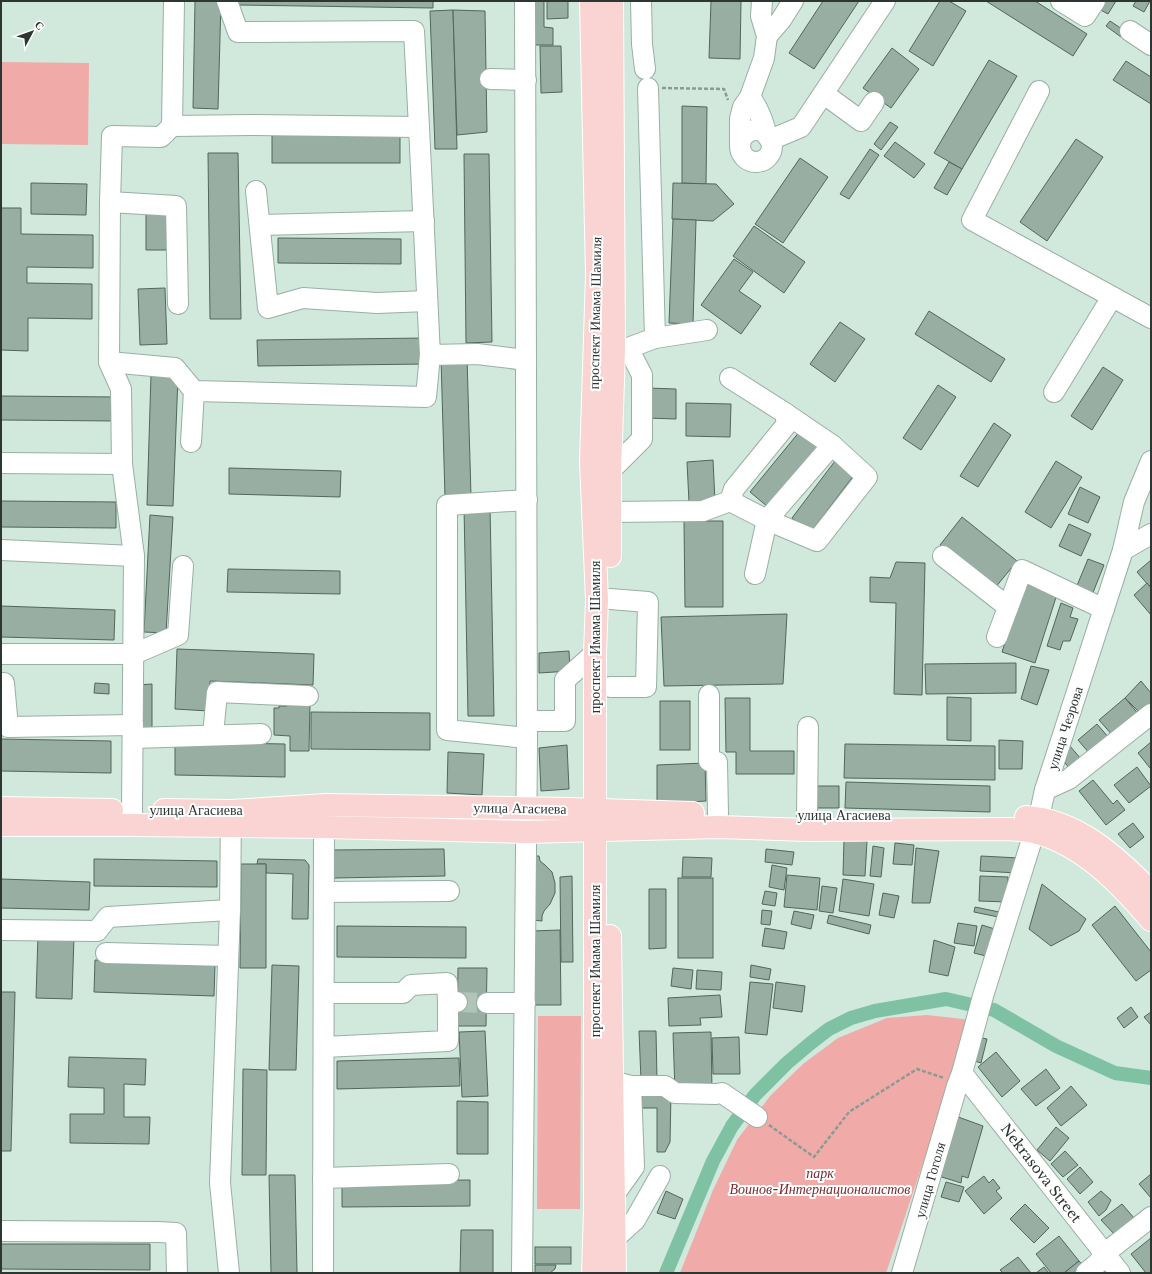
<svg xmlns="http://www.w3.org/2000/svg" width="1152" height="1274" viewBox="0 0 1152 1274" font-family="'Libre Baskerville',serif">
  <style>
    .green { fill: #f0aba8 }
    .lines { fill: none; stroke-linecap: round; stroke-linejoin: round }
    .canal { stroke: #7ec2a3; stroke-width: 14 }
    .building { fill: #98aea3; stroke: #51665c }
    .minor-tunnel { stroke: #b0c4ba; stroke-width: 20; stroke-dasharray: 20 10; stroke-linecap: butt }
    .minor-casing { stroke: #99afa4; stroke-width: 22 }
    .major-casing { stroke: #fff; stroke-width: 24 }
    .path { stroke: #8a9b92; stroke-width: 2.5; stroke-dasharray: 4 2; stroke-linecap: butt }
    .minor { stroke: #fff; stroke-width: 20 }
    .major { stroke: #fad4d2; stroke-width: 22 }
    .labels { text-anchor: middle; dominant-baseline: central; stroke-width: 4; stroke-linejoin: round; paint-order: stroke }
    .street-label { font-size: 14px; fill: #2d3632; stroke: #fff }
    .park-label { font-size: 14px; font-style: italic; fill: #7b2a2c; stroke: #fff }
  </style>
  <rect width="100%" height="100%" fill="#d1e8dc"/>
  <g class="green">
    <polygon points="1,62 89,63 88,145 1,144"/>
    <polygon points="927,1015 971,1020 886,1273 680,1273 713,1190 737,1140 770,1096 803,1064 838,1038 887,1018"/>
    <polygon points="538,1016 581,1016 580,1209 537,1209"/>
  </g>
  <g class="lines">
    <polyline class="canal" points="666,1273 713,1161 732,1126 755,1095 787,1063 812,1042 829,1029 851,1018 875,1011 946,999 994,1010 1056,1046 1115,1073 1151,1078"/>
  </g>
  <g class="building">
    <polygon points="195,1 221,1 218,109 193,108"/>
    <polygon points="238,1 433,1 433,8 238,5"/>
    <polygon points="529,1 544,1 544,27 553,28 553,45 529,45"/>
    <polygon points="547,1 568,1 568,18 547,19"/>
    <polygon points="711,1 741,1 740,59 709,58"/>
    <polygon points="823,1 859,1 814,69 789,53"/>
    <polygon points="940,1 949,1 966,11 933,66 909,51"/>
    <polygon points="986,1 1035,1 1087,34 1073,56"/>
    <polygon points="1104,1 1116,1 1108,14 1099,9"/>
    <polygon points="1136,1 1150,1 1144,12 1133,6"/>
    <polygon points="453,10 457,149 435,149 430,11"/>
    <polygon points="453,10 485,11 487,132 457,135"/>
    <polygon points="1110,21 1125,31 1121,37 1106,26"/>
    <polygon points="540,46 561,46 562,92 541,93"/>
    <polygon points="892,48 919,69 891,108 863,88"/>
    <polygon points="989,60 1017,76 962,169 934,153"/>
    <polygon points="1126,61 1151,77 1151,104 1113,80"/>
    <polygon points="682,106 707,107 706,184 682,183"/>
    <polygon points="890,122 898,127 881,150 874,144"/>
    <rect x="272" y="135" width="128" height="28"/>
    <polygon points="1076,139 1103,157 1047,241 1020,222"/>
    <polygon points="895,142 925,164 914,178 884,156"/>
    <polygon points="870,149 879,155 849,199 840,194"/>
    <polygon points="208,153 238,153 241,319 210,319"/>
    <polygon points="464,154 489,154 492,342 466,343"/>
    <polygon points="800,158 828,177 783,243 755,224"/>
    <polygon points="949,162 962,169 947,195 934,188"/>
    <polygon points="31,183 87,184 86,215 31,214"/>
    <polygon points="673,183 716,184 734,204 713,221 672,219"/>
    <polygon points="1,208 21,208 21,234 93,235 93,268 27,267 27,283 92,284 92,319 28,318 28,351 1,350"/>
    <polygon points="146,214 173,215 173,250 146,250"/>
    <polygon points="673,219 696,220 693,324 669,323"/>
    <polygon points="754,226 805,262 784,293 733,256"/>
    <polygon points="278,238 401,239 401,264 278,263"/>
    <polygon points="734,259 753,272 739,291 761,306 741,334 701,305"/>
    <polygon points="165,288 167,344 140,345 138,289"/>
    <polygon points="929,311 1005,359 991,382 915,334"/>
    <polygon points="840,322 865,339 835,382 810,364"/>
    <polygon points="427,338 427,364 258,366 257,340"/>
    <polygon points="467,357 471,496 445,497 441,358"/>
    <polygon points="1103,367 1123,380 1092,430 1071,416"/>
    <polygon points="151,375 178,376 173,506 147,505"/>
    <polygon points="938,385 956,397 921,450 903,438"/>
    <polygon points="647,388 676,389 676,419 646,418"/>
    <polygon points="1,396 118,397 117,421 1,420"/>
    <polygon points="686,403 731,404 730,437 686,436"/>
    <polygon points="994,423 1011,435 978,487 960,476"/>
    <polygon points="800,431 818,446 768,507 750,492"/>
    <polygon points="713,460 715,501 689,502 687,462"/>
    <polygon points="835,461 854,475 811,532 792,518"/>
    <polygon points="1056,461 1082,477 1051,528 1025,512"/>
    <polygon points="229,468 341,471 340,497 229,494"/>
    <polygon points="1080,487 1100,497 1088,523 1068,514"/>
    <polygon points="1,501 116,502 116,528 1,527"/>
    <polygon points="464,506 490,506 494,716 468,716"/>
    <polygon points="150,515 173,517 166,633 144,632"/>
    <polygon points="962,517 1017,561 995,588 940,545"/>
    <polygon points="684,521 723,521 723,607 685,607"/>
    <polygon points="1069,524 1091,534 1081,556 1059,546"/>
    <polygon points="1088,559 1104,565 1092,595 1076,588"/>
    <polygon points="1151,560 1151,584 1149,586 1137,572"/>
    <polygon points="896,562 925,563 922,695 894,694 896,603 870,602 870,577 890,578"/>
    <polygon points="228,569 340,571 340,594 227,592"/>
    <polygon points="1026,577 1059,588 1035,663 1002,652"/>
    <polygon points="1147,583 1151,588 1151,615 1134,595"/>
    <polygon points="1061,603 1073,608 1070,617 1078,619 1070,641 1063,641 1060,650 1047,646"/>
    <polygon points="1,606 115,610 114,640 1,637"/>
    <polygon points="787,614 783,684 664,686 661,617"/>
    <polygon points="177,649 314,654 313,685 210,681 209,711 175,709"/>
    <polygon points="569,651 570,671 539,673 539,653"/>
    <polygon points="1016,663 1016,693 926,694 925,664"/>
    <polygon points="1031,666 1049,670 1037,705 1021,699"/>
    <polygon points="1141,681 1151,693 1151,708 1142,715 1125,698"/>
    <polygon points="95,683 109,684 109,694 94,693"/>
    <polygon points="152,684 152,735 133,725 136,685"/>
    <polygon points="947,697 971,698 971,741 947,740"/>
    <polygon points="725,698 750,698 750,751 794,751 794,774 736,774 736,752 726,752"/>
    <polygon points="1125,698 1140,716 1114,737 1099,720"/>
    <rect x="660" y="701" width="30" height="49"/>
    <polygon points="287,702 310,703 309,751 290,751 290,736 274,735 274,708 279,708 279,706 287,706"/>
    <polygon points="311,712 430,713 430,750 311,749"/>
    <polygon points="1097,724 1109,738 1090,754 1078,740"/>
    <polygon points="1,739 111,741 111,773 1,771"/>
    <polygon points="999,740 1023,741 1022,769 999,769"/>
    <polygon points="175,742 285,744 285,777 175,775"/>
    <polygon points="1151,742 1151,767 1150,768 1138,753"/>
    <polygon points="845,744 995,746 995,780 844,778"/>
    <polygon points="567,745 569,789 541,791 539,748"/>
    <polygon points="1069,745 1082,760 1071,770 1065,763"/>
    <polygon points="448,752 484,754 482,795 447,793"/>
    <polygon points="705,763 706,801 657,804 657,765"/>
    <polygon points="1137,767 1151,786 1129,803 1114,785"/>
    <polygon points="1093,780 1113,804 1117,800 1125,810 1106,825 1079,791"/>
    <polygon points="846,782 990,786 990,812 845,808"/>
    <rect x="812" y="786" width="27" height="22"/>
    <polygon points="1133,823 1144,837 1130,848 1118,834"/>
    <polygon points="844,840 867,841 865,876 843,875"/>
    <polygon points="895,843 914,845 912,865 893,864"/>
    <polygon points="873,846 884,848 881,877 870,876"/>
    <polygon points="916,848 939,851 930,903 912,903"/>
    <polygon points="444,849 445,876 334,878 333,850"/>
    <polygon points="766,849 794,852 792,865 765,862"/>
    <polygon points="530,856 539,856 540,861 545,865 552,872 555,883 555,893 550,904 544,911 542,916 542,921 532,920"/>
    <polygon points="981,856 1019,858 1018,873 980,871"/>
    <polygon points="683,857 712,858 711,877 682,877"/>
    <polygon points="94,859 217,861 217,887 94,886"/>
    <polygon points="258,859 305,860 309,865 308,919 292,919 293,874 266,873 266,864 257,864"/>
    <polygon points="241,864 266,864 266,968 240,968"/>
    <polygon points="772,865 787,868 784,890 769,887"/>
    <polygon points="787,875 820,878 817,910 784,907"/>
    <polygon points="572,876 573,962 561,962 560,877"/>
    <polygon points="980,876 1008,877 1007,902 979,901"/>
    <rect x="678" y="878" width="35" height="80"/>
    <polygon points="1,879 90,882 89,910 1,908"/>
    <polygon points="843,879 874,884 869,916 839,911"/>
    <polygon points="1042,884 1086,919 1079,931 1051,946 1029,929"/>
    <polygon points="822,886 837,888 833,913 819,911"/>
    <polygon points="649,889 666,889 666,948 649,949"/>
    <polygon points="765,891 777,893 775,906 762,904"/>
    <polygon points="883,893 899,896 894,918 879,915"/>
    <polygon points="1115,906 1151,952 1151,970 1136,981 1092,925"/>
    <polygon points="975,907 1004,913 1003,918 974,912"/>
    <polygon points="762,910 772,911 770,925 761,924"/>
    <polygon points="794,911 814,915 811,929 791,924"/>
    <polygon points="829,915 871,925 869,934 827,923"/>
    <polygon points="958,923 977,926 974,946 954,943"/>
    <polygon points="982,925 998,930 990,957 974,953"/>
    <polygon points="337,926 466,927 466,958 337,957"/>
    <polygon points="765,928 787,932 784,949 762,946"/>
    <polygon points="560,930 561,1005 533,1005 532,931"/>
    <polygon points="38,935 74,936 72,999 36,998"/>
    <polygon points="934,940 955,947 948,976 929,972"/>
    <polygon points="95,960 215,964 214,996 94,992"/>
    <polygon points="272,965 299,966 296,1070 269,1070"/>
    <polygon points="751,965 771,969 769,980 750,977"/>
    <polygon points="458,968 487,968 486,1026 457,1026"/>
    <polygon points="673,968 693,970 691,989 671,986"/>
    <polygon points="697,970 722,972 721,990 696,989"/>
    <polygon points="750,982 773,984 767,1035 745,1033"/>
    <polygon points="776,982 805,986 802,1012 773,1008"/>
    <polygon points="1,992 15,992 11,1151 1,1151"/>
    <polygon points="720,995 722,1017 700,1018 701,1025 669,1026 668,998"/>
    <polygon points="1131,1007 1138,1017 1124,1028 1117,1018"/>
    <polygon points="1151,1012 1151,1025 1144,1017"/>
    <polygon points="485,1031 488,1096 462,1097 459,1032"/>
    <polygon points="639,1031 656,1031 657,1080 641,1080"/>
    <polygon points="711,1032 712,1091 675,1092 673,1033"/>
    <polygon points="739,1037 740,1074 713,1074 712,1038"/>
    <polygon points="977,1037 987,1039 981,1063 971,1060"/>
    <polygon points="996,1052 1020,1081 1002,1097 978,1067"/>
    <polygon points="69,1057 146,1059 145,1085 124,1084 124,1117 150,1117 149,1144 70,1143 70,1114 104,1114 104,1088 68,1087"/>
    <polygon points="459,1058 460,1086 337,1089 337,1061"/>
    <polygon points="243,1069 267,1070 266,1175 242,1175"/>
    <polygon points="1046,1069 1060,1088 1036,1106 1021,1089"/>
    <polygon points="1071,1086 1087,1105 1061,1126 1047,1108"/>
    <polygon points="671,1093 670,1142 665,1152 657,1152 657,1108 641,1108 642,1094"/>
    <polygon points="457,1101 488,1102 488,1154 457,1154"/>
    <polygon points="950,1114 983,1126 968,1178 962,1176 961,1183 932,1174"/>
    <polygon points="1056,1127 1069,1138 1050,1161 1037,1150"/>
    <polygon points="1065,1151 1078,1165 1063,1177 1051,1164"/>
    <polygon points="1080,1167 1093,1182 1080,1194 1067,1179"/>
    <polygon points="1151,1174 1151,1198 1139,1184"/>
    <polygon points="269,1175 295,1175 297,1273 271,1273"/>
    <polygon points="984,1176 989,1183 993,1179 1000,1188 996,1191 1002,1198 984,1214 965,1191"/>
    <polygon points="470,1180 470,1206 342,1207 342,1181"/>
    <polygon points="946,1182 964,1187 959,1202 941,1197"/>
    <polygon points="666,1191 683,1199 675,1219 657,1213"/>
    <polygon points="1101,1191 1111,1200 1106,1210 1099,1216 1088,1202"/>
    <polygon points="1025,1204 1049,1228 1034,1243 1010,1219"/>
    <polygon points="1122,1204 1134,1218 1116,1236 1101,1220"/>
    <polygon points="461,1230 493,1230 493,1273 460,1273"/>
    <polygon points="1059,1236 1079,1261 1064,1273 1051,1273 1036,1254"/>
    <polygon points="1151,1238 1151,1273 1146,1273 1131,1254"/>
    <polygon points="1,1244 150,1244 150,1270 1,1269"/>
    <rect x="535" y="1247" width="36" height="17"/>
    <polygon points="1018,1257 1031,1273 1003,1273 1000,1270"/>
    <polygon points="1079,1261 1085,1268 1078,1273 1064,1273"/>
    <polygon points="535,1265 556,1265 555,1269 550,1273 535,1273"/>
    <polygon points="1044,1267 1049,1273 1036,1273"/>
  </g>
  <g class="lines">
    <polyline class="minor-tunnel" points="457,1002 487,1003"/>
    <defs>
      <g id="minor">
        <polyline points="227,1 238,32 414,31 419,127"/>
        <polyline points="641,1 642,44 645,69"/>
        <polyline points="1061,1 1085,16 1095,1"/>
        <polyline points="1130,31 1151,45"/>
        <polyline points="767,36 781,20 793,1"/>
        <polyline points="490,79 526,80"/>
        <polyline points="1039,91 972,220 1151,318"/>
        <polyline points="824,94 861,121 874,102"/>
        <path d="M750,97C759,109 763,121 767,136"/>
        <polyline points="172,126 251,125 419,127 430,355 477,354 526,360"/>
        <circle cx="756" cy="146" r="16"/>
        <polyline points="770,140 801,127 885,1"/>
        <polyline points="740,142 740,119 743,107 750,97 764,58 767,36 761,16 762,1"/>
        <polyline points="256,191 268,308 303,298 377,303 427,301"/>
        <polyline points="110,202 176,206 178,304"/>
        <polyline points="260,225 424,221"/>
        <polyline points="655,338 707,330"/>
        <polyline points="614,349 628,348 655,338 648,88"/>
        <polyline points="109,362 175,368 194,391 426,397 430,355"/>
        <polyline points="1054,392 1112,297"/>
        <polyline points="191,442 194,391"/>
        <polyline points="1,463 122,464"/>
        <polyline points="610,471 642,439 642,375 628,348"/>
        <polyline points="527,500 447,505 447,730 527,738"/>
        <polyline points="730,501 767,520 832,445 785,413"/>
        <polyline points="610,512 703,511 730,501 734,489 787,424 785,413 730,378"/>
        <polyline points="1,550 134,556"/>
        <polyline points="1123,550 1151,534"/>
        <polyline points="943,556 1008,607"/>
        <polyline points="755,574 767,520 817,541 867,477 832,445"/>
        <polyline points="610,599 648,602 646,687 610,687"/>
        <polyline points="997,637 1022,570 1104,609"/>
        <polyline points="1,654 134,654 178,635 183,566"/>
        <polyline points="4,683 8,727 133,725"/>
        <polyline points="709,695 709,761 717,762 718,814"/>
        <polyline points="527,721 565,721 565,680 595,653"/>
        <polyline points="213,735 217,692 308,696"/>
        <polyline points="133,738 261,734"/>
        <polyline points="1045,790 1069,779 1151,714"/>
        <polyline points="133,825 132,810 134,556 122,464 121,389 109,362 110,202 112,136 161,137 172,126 174,1"/>
        <polyline points="808,830 807,816 808,727"/>
        <polyline points="325,892 449,891"/>
        <polyline points="1,930 97,931 108,917 230,910"/>
        <polyline points="106,953 228,956"/>
        <polyline points="324,993 403,993 411,985 447,983 448,1002"/>
        <polyline points="487,1003 525,1003"/>
        <polyline points="324,1047 448,1041 448,1002 457,1002"/>
        <polyline points="962,1073 1120,1273"/>
        <polyline points="631,1086 665,1086 675,1093 716,1094 722,1093 757,1117"/>
        <polyline points="323,1178 449,1174"/>
        <polyline points="614,1195 634,1167 631,1086 619,1083"/>
        <polyline points="1,1231 158,1232 176,1233 177,1273"/>
        <polyline points="614,1239 635,1220 660,1176"/>
        <polyline points="229,1273 220,1183 230,910 231,811"/>
        <polyline points="323,1273 324,827 326,811"/>
        <polyline points="522,1273 527,745 525,1"/>
        <polyline points="902,1273 957,1086 962,1073 983,996 1039,817 1045,790 1123,550 1134,502 1151,461"/>
        <polyline points="1086,1273 1098,1263 1105,1253 1151,1217"/>
      </g>
      <g id="major">
        <polyline points="591,1 597,275 591,462 597,600 595,653 595,1211 593,1273"/>
        <polyline points="610,556 610,471 614,349 612,1"/>
        <polyline points="1,808 112,810"/>
        <polyline points="164,810 231,811 326,805 569,809 693,813"/>
        <path d="M1026,817C1077,820 1117,857 1151,892"/>
        <path d="M1,825H133L324,827L526,832L719,827L808,830L1010,829C1018,830 1026,830 1034,832C1083,844 1120,884 1151,920"/>
        <polyline points="610,936 615,1273"/>
      </g>
    </defs>
    <use href="#minor" class="minor-casing"/>
    <use href="#major" class="major-casing"/>
    <g class="path">
      <polyline points="662,88 724,89 728,100"/>
      <polyline points="769,1125 814,1157 849,1112 917,1069 944,1078"/>
    </g>
    <use href="#minor" class="minor"/>
    <use href="#major" class="major"/>
  </g>
  <g class="labels">
    <g class="street-label">
      <text transform="translate(595 313) rotate(-89)">проспект Имама Шамиля</text>
      <text transform="translate(595 637) rotate(-90)">проспект Имама Шамиля</text>
      <text transform="translate(1065 728) rotate(-72)">улица Чеэрова</text>
      <text transform="translate(520 808) rotate(1)">улица Агасиева</text>
      <text x="196" y="810">улица Агасиева</text>
      <text x="844" y="815">улица Агасиева</text>
      <text transform="translate(595 961) rotate(-90)">проспект Имама Шамиля</text>
      <text transform="translate(1041 1173) rotate(52)">Nekrasova Street</text>
      <text transform="translate(930 1180) rotate(-74)">улица Гоголя</text>
    </g>
    <g class="park-label">
      <text x="820" y="1173">парк<tspan x="820" dy="16">Воинов-Интернационалистов</tspan></text>
    </g>
  </g>
  <rect width="1152" height="1274" fill="none" stroke="#2d3632" stroke-width="4"/>
  <g transform="translate(32 32) rotate(49)" stroke="#ffffff" stroke-width="3" paint-order="stroke">
  <path d="M0-3L7 15L0 10L-7 15Z" fill="#2d3632"/>
  <text y="-6" font-size="11" font-weight="bold" text-anchor="middle" fill="#2d3632">С</text>
  </g>
</svg>
